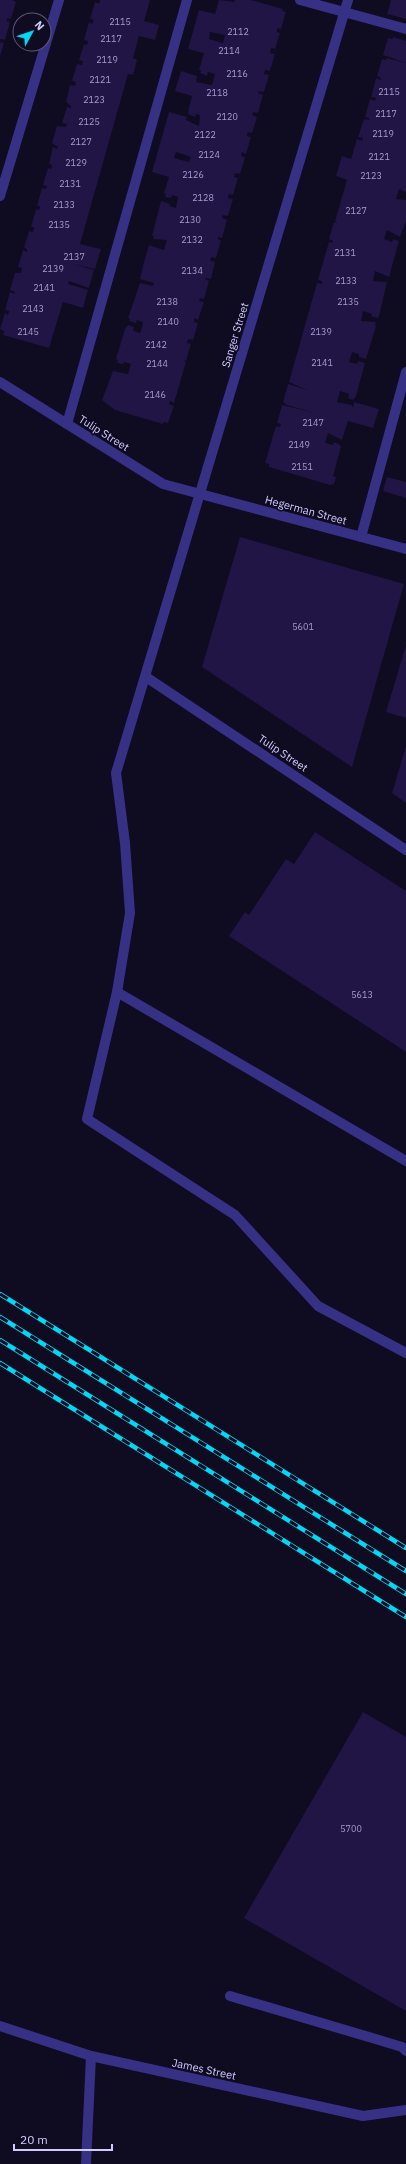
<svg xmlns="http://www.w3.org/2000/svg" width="406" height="2164" viewBox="0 0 406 2164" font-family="'IBM Plex Sans',sans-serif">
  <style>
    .building { fill: #201544; fill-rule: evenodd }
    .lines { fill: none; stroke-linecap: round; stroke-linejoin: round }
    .minor { stroke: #363185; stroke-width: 10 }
    .rail-casing { stroke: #00d8f6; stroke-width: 4.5 }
    .rail { stroke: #0f0b21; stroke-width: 3; stroke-dasharray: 9; stroke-linecap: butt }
    .labels { text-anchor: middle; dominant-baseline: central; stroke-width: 3.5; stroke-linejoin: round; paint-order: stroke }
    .number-label { font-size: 9px; fill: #a69ed0 }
    .street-label { font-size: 11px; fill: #d2cbff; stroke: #0f0b21 }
  </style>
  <rect width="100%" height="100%" fill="#0f0b21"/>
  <g class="building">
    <polygon points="0,0 12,0 16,2 11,19 7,18 7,21 10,22 5,40 0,39"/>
    <polygon points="100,0 150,0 144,21 159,25 155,40 139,36 133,58 137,60 133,75 128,74 80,244 101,249 95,269 73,264 94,270 89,288 69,281 68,284 88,290 83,308 63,302 49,348 3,335 4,331 0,329 5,313 8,315 9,311 5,310 10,292 15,294 15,292 10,290 15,273 21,273 22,268 18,267 23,250 27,252 27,249 24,248 29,231 33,232 34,227 31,227 36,209 39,210 40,207 37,205 42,188 46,189 47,186 43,185 48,168 51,169 52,167 52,165 49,164 53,147 57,149 58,147 52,143 57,126 66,127 67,124 62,123 67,107 71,108 71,106 66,102 70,85 75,86 76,82 72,81 77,64 82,65 83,61 79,60 84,44 87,45 88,41 84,40 89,22 92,24 94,20 90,19 95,2 99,4"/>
    <path d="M219,0L234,2L235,0H251L283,9L282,11L286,12L281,29L277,28V32L280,33L275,49L271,48L270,53L275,54L270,71L265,70L264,74L269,75L264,92L259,91L258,93L263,95L258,113L253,112L252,115L257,117L252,133L248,132L247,134V136L251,137L246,154L242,152L241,156L245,157L240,174L235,173L234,177L238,178L233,195L229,194L228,198L233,199L228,216L223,215L222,218L227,220L222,238L218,237V239L221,240L216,258L211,257L210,260L215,262L211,279L206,278L205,279L209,281L204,299L200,298L199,301L204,302L198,320L194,318V322L198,323L193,340L188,339L187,343L191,344L186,361L182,359L186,362L174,403L170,401L169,404L174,406L168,423L163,422V424L115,410L102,400L113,371L128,374L131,364L124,362L123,364L117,363L118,360L116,359L125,329L128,325L134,327L133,331L140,333L142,328L143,322L137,320L136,323L129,321L130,318H128L140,283L153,286L154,283L140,279L144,262L149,245L164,250L167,240L153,239L154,236H152L161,201L170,204L169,206L176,208L178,197L172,195L171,198L165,197L166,194L164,193L169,177L152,172L169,112L187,117L186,120L199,126L200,115L196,114L195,117L188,114L189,111H188L192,96L175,91L181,71L197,76L196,82L212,85L215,74L208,72L207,76L200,73L201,70H199L204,53L188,49L199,10L215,14ZM210,32L225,35L223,43L209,39ZM176,152L191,157L189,162L174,158Z"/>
    <polygon points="391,0 406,0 406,19 387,14"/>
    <polygon points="393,37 406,41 406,63 383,55 388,38 392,39"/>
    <polygon points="0,42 4,43 0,56"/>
    <polygon points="387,58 406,63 406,192 399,189 396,199 406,200 406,221 400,237 387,230 384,239 392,242 393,239 399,241 389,277 375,271 373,281 387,282 379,316 377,318 371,316 372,314 363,311 361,321 376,322 375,325 376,326 366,359 359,357 359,354 352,352 349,362 357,364 358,361 365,363 356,396 353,400 348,398 349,394 340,391 337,402 352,405 353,408 354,402 379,409 373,428 348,421 342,440 328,433 325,443 333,445 334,442 340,445 341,447 333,476 336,477 334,484 330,485 269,467 269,464 265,463 276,426 280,427 281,424 277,423 282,405 315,413 287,405 283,402 288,384 307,390 289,382 317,283 322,284 322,281 318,280 329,242 332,243 333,241 329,239 334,222 338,223 335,221 347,180 336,176 342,156 351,159 357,139 362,141 363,138 358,137 364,119 369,120 369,118 365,117 370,99 375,101 376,98 371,97 376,78 381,80 381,78 377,76 382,59 386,60"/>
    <polygon points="387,477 406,482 406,498 383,491"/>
    <polygon points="240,537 404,584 352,767 202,667"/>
    <polygon points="406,645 406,718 386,712"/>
    <polygon points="406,746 406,803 392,793"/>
    <polygon points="315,832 406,891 406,1052 229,936 245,912 249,915 286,859 294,864"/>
    <polygon points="363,1712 406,1737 406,2011 244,1918"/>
  </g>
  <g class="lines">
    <g class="minor">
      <polyline points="300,0 406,29"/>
      <polyline points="348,0 116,773 125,843 130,913 117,992 87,1119 235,1215 318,1306 406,1353"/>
      <polyline points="0,196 59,0"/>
      <polyline points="0,382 163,484 406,549"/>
      <polyline points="67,424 187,0"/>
      <polyline points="361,537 406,372"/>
      <polyline points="146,677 406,850"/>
      <polyline points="117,992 406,1161"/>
      <polyline points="230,1996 379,2040 402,2047 406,2051"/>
      <polyline points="0,2026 91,2056 363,2116 406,2110"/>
      <polyline points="86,2164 91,2056"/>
    </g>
    <defs>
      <g id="rail">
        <polyline points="0,1294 406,1548"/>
        <polyline points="0,1317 406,1571"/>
        <polyline points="0,1340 406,1594"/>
        <polyline points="0,1363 406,1617"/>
      </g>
    </defs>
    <use href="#rail" class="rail-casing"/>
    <use href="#rail" class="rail"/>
  </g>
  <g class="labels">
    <g class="number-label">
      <text x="120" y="21">2115</text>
      <text x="238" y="31">2112</text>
      <text x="111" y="38">2117</text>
      <text x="229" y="50">2114</text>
      <text x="107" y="59">2119</text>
      <text x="237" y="73">2116</text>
      <text x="100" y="79">2121</text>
      <text x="389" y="91">2115</text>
      <text x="217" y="92">2118</text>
      <text x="94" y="99">2123</text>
      <text x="386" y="113">2117</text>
      <text x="227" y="116">2120</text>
      <text x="89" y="121">2125</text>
      <text x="383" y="133">2119</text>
      <text x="205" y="134">2122</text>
      <text x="81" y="141">2127</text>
      <text x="209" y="154">2124</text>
      <text x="379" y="156">2121</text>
      <text x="76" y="162">2129</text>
      <text x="193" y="174">2126</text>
      <text x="371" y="175">2123</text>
      <text x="70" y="183">2131</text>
      <text x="203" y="197">2128</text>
      <text x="64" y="204">2133</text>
      <text x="356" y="210">2127</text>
      <text x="190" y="219">2130</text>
      <text x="59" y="224">2135</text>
      <text x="192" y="239">2132</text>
      <text x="345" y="252">2131</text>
      <text x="74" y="256">2137</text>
      <text x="53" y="268">2139</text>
      <text x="192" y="270">2134</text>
      <text x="346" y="280">2133</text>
      <text x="44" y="287">2141</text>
      <text x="167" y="301">2138</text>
      <text x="348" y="301">2135</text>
      <text x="33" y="308">2143</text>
      <text x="168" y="321">2140</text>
      <text x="28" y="331">2145</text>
      <text x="321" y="331">2139</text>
      <text x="156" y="344">2142</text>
      <text x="322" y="362">2141</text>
      <text x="157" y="363">2144</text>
      <text x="155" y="394">2146</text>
      <text x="313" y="422">2147</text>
      <text x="299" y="444">2149</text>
      <text x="302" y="466">2151</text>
      <text x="303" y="626">5601</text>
      <text x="362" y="994">5613</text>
      <text x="351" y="1828">5700</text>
    </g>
    <g class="street-label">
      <text transform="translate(235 335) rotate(-73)">Sanger Street</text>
      <text transform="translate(104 433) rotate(32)">Tulip Street</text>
      <text transform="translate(306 510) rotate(15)">Hegerman Street</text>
      <text transform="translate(283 753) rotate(34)">Tulip Street</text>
      <text transform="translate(204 2069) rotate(12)">James Street</text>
    </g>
  </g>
  <g transform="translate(32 32) rotate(50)"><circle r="19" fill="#0f0b21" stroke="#5d587a"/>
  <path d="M0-3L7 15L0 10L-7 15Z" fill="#00d8f6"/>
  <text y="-6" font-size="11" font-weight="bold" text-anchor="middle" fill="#d2cbff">N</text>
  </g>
  <path d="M14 2144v6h98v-6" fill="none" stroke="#d2cbff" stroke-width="2"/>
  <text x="20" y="2144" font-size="12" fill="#d2cbff" stroke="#0f0b21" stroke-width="3" paint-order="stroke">20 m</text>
</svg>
